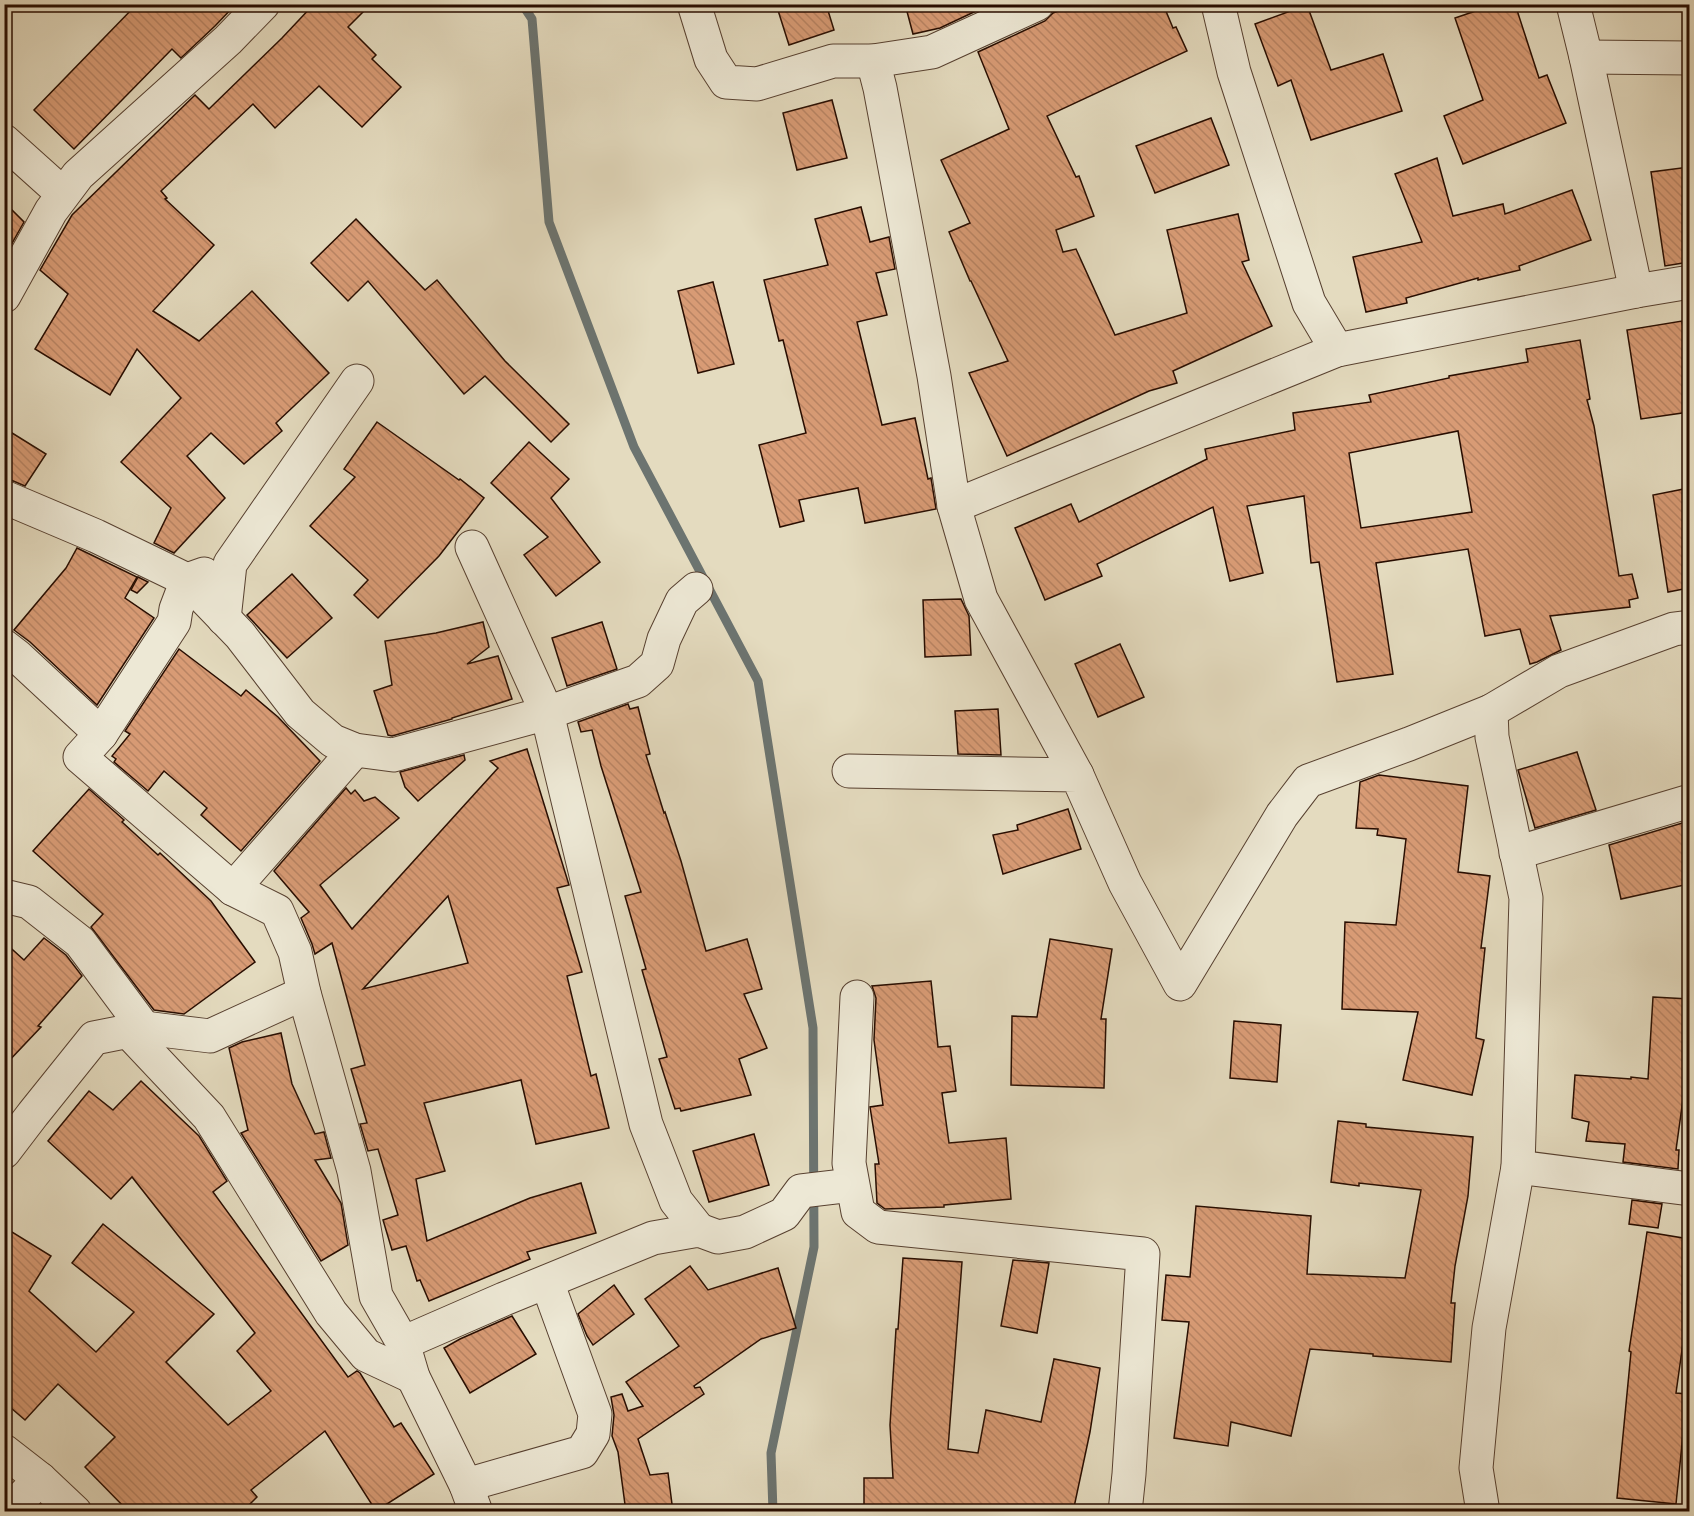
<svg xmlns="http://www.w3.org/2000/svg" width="1694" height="1516" viewBox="0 0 1694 1516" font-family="Vollkorn,serif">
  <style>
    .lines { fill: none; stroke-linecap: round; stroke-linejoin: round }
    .stream { stroke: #6c7470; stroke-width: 9 }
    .building { fill: url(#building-back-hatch); stroke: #280d00; stroke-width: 1.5; fill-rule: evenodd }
    .minor-casing { stroke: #574030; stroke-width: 35 }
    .minor { stroke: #ede8d5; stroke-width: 33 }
  </style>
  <defs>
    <pattern id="building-back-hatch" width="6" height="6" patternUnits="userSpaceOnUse" patternTransform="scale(1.5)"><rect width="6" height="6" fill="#d89b75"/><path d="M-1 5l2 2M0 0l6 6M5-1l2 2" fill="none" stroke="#b98463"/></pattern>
  </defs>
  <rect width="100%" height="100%" fill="#e4dbbf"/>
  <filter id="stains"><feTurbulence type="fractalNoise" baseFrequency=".00333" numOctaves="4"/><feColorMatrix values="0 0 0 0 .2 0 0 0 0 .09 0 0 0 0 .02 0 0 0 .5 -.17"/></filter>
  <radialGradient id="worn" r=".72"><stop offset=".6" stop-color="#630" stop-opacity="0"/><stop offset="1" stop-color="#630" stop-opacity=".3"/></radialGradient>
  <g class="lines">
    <polyline class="stream" points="522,4 532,19 549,222 634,447 758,681 813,1028 814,1247 771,1453 773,1512"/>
  </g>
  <g class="building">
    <polygon points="137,4 236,4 215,26 181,58 172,49 74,149 34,110"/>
    <polygon points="314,4 371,4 348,27 376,55 372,59 401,87 362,127 319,86 275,128 253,104 161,191 167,198 165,199 214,245 153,311 199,341 252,291 329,373 276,423 282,431 244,464 211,433 187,456 225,498 174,553 154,543 171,508 121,462 181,398 137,349 110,395 35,349 68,294 40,270 72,215 195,95 209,109 282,38"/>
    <polygon points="776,4 826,4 834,30 789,45"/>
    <polygon points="905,4 991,4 940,28 913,34"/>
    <polygon points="1075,4 1163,4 1173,28 1176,27 1187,51 1047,116 1076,177 1079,176 1094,216 1056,230 1063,252 1076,249 1115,335 1187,313 1167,230 1238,214 1249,260 1242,262 1272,326 1173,371 1177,383 1149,391 1007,456 969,373 1008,361 971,281 970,281 949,232 970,223 941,160 1009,129 978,52 1045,21 1053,13"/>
    <polygon points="1496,4 1515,4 1539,78 1547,75 1566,123 1463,164 1444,116 1483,100 1455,18"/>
    <polygon points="1307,5 1331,70 1383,54 1402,111 1311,140 1291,80 1278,86 1255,24"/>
    <polygon points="832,100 847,158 797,170 783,113"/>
    <polygon points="1211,118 1229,165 1155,193 1136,146"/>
    <polygon points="1437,158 1453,216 1503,204 1505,214 1572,190 1591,240 1519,266 1520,270 1478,280 1478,278 1406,298 1407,303 1366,312 1353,257 1422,242 1395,174"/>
    <polygon points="1689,167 1689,262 1665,266 1651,172"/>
    <polygon points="4,202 24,222 11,245 4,239"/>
    <polygon points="861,207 870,242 889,237 895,269 876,273 887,315 857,322 882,425 915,418 928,479 931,478 936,509 865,523 858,488 799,500 804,521 780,527 759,445 806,433 783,340 779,341 764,280 828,265 815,219"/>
    <polygon points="356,219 425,290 437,280 505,361 569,424 551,442 485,376 464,394 368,281 348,301 311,263"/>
    <polygon points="713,282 734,364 698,373 678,291"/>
    <polygon points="1682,321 1689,369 1689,412 1641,419 1627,330"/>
    <path d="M1580,340L1590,399L1587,400L1594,426L1619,576L1632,574L1638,598L1629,600L1630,607L1550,616L1561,650L1537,662L1530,664L1520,629L1485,636L1468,549L1376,563L1393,674L1337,682L1319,562L1311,563L1304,496L1247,506L1263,573L1230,581L1213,507L1097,564L1102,576L1045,600L1015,528L1071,504L1079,522L1207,459L1205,449L1295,430L1293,413L1371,402L1369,395L1449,378V376L1528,362L1526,349ZM1458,431L1472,512L1361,528L1349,453Z"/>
    <polygon points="377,422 459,480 460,479 484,498 439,556 378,618 354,595 368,580 310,526 355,477 344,469"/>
    <polygon points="4,428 46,454 25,486 11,480 4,479"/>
    <polygon points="529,442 569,479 551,498 600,562 556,596 524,555 548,537 491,483"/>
    <polygon points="1689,488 1689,588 1668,592 1653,495"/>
    <polygon points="77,548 137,577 125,598 154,618 97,705 30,642 14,630 66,568"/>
    <polygon points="292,574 332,618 287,658 247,615"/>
    <polygon points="138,577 148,582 137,593 131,590"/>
    <polygon points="961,599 969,616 971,655 925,657 923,600"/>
    <polygon points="483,622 489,647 467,664 498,656 512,699 452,718 452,719 392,736 388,735 374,691 392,685 385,641 436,633"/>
    <polygon points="602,622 617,669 567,686 552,638"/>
    <polygon points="1120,644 1144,697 1098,717 1075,664"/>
    <polygon points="179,649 241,696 246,690 278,717 320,761 241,851 201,815 207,808 164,771 148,791 114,762 116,759 112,756 130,734 125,731"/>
    <polygon points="628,704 630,709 638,707 650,754 646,755 664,813 665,812 681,861 706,951 747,939 762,989 744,994 767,1048 739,1059 751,1095 681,1111 680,1108 675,1109 659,1059 667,1057 642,970 646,969 625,896 641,892 601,766 592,730 581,732 578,722"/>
    <polygon points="998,709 1001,755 958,754 955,711"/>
    <path d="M527,749L569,885L557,888L582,972L567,976L591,1076L596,1074L609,1128L536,1144L521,1080L424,1103L445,1171L416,1179L427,1241L530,1198L581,1183L596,1233L527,1252L530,1259L429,1301L420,1280L417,1281L406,1246L392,1250L383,1220L398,1215L378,1149L368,1151L360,1124L367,1123L351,1069L365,1065L332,943L315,954L312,944L301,918L309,912L274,871L346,788L351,794L355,790L364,801L375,797L399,818L320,885L352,929L498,768L490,761ZM448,896L468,963L363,989Z"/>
    <polygon points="1577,752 1596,810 1535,828 1518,770"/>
    <polygon points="464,755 465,760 418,801 405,787 400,772"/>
    <polygon points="1379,775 1468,786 1458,872 1490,876 1481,948 1485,948 1476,1038 1484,1040 1472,1095 1403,1080 1418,1012 1342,1009 1345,922 1396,925 1406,839 1377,835 1378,829 1356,828 1360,782"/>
    <polygon points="89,789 124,820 122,822 158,855 160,853 211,901 255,962 184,1014 154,1010 91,927 103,914 33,851"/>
    <polygon points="1068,809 1081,849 1003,874 993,835 1018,830 1017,825"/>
    <polygon points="1689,821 1689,884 1621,899 1609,845"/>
    <polygon points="44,938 66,955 82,976 38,1026 41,1027 4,1066 4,942 24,960"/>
    <polygon points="1050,939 1112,949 1101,1019 1106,1019 1104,1088 1011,1085 1012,1016 1037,1017"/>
    <polygon points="931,981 938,1047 950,1046 956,1091 942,1093 949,1143 1006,1138 1011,1199 944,1205 944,1207 885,1209 877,1203 875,1164 879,1164 870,1107 883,1105 874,1040 876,998 872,986"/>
    <polygon points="1653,997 1689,999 1689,1070 1687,1070 1676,1150 1679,1150 1678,1169 1623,1162 1625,1144 1586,1141 1589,1122 1572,1118 1575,1075 1631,1079 1631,1077 1648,1079"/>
    <polygon points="1234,1021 1281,1025 1277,1082 1230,1078"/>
    <polygon points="281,1033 292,1084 315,1134 324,1132 331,1158 315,1160 341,1203 348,1245 321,1261 241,1133 248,1130 229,1048 242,1042"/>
    <polygon points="141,1081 199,1136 227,1181 213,1192 348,1377 357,1371 360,1373 394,1427 401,1423 434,1474 376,1511 325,1431 251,1490 257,1497 242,1512 129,1512 85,1467 115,1437 58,1384 25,1420 4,1402 4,1227 51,1256 29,1291 96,1352 134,1312 72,1263 103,1224 214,1314 166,1362 228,1425 271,1391 237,1351 255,1333 132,1177 111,1199 48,1141 89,1091 113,1110"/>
    <polygon points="1338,1121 1366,1124 1366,1127 1473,1137 1468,1196 1455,1266 1451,1303 1455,1303 1451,1362 1373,1356 1373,1354 1310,1349 1291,1436 1231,1422 1228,1446 1174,1438 1189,1322 1162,1320 1166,1275 1190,1277 1196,1206 1311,1216 1307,1274 1405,1278 1421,1190 1359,1183 1359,1186 1331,1182"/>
    <polygon points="754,1134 769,1185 709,1202 693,1151"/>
    <polygon points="1632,1200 1662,1204 1658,1228 1629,1224"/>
    <polygon points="1647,1232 1689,1239 1689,1300 1676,1393 1687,1394 1676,1504 1617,1498 1631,1352 1629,1351"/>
    <polygon points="903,1258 962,1262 948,1449 978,1453 986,1410 1041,1422 1054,1359 1100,1368 1090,1432 1073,1512 864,1512 864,1478 893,1478 890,1425 896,1329 898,1329"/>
    <polygon points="1013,1260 1049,1263 1037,1333 1001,1326"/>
    <polygon points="690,1266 708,1290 778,1268 796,1328 761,1339 694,1386 695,1388 700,1387 704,1394 638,1439 650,1475 668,1473 673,1512 626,1512 618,1452 612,1436 614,1415 611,1397 622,1394 628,1411 643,1406 626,1382 679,1346 645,1299"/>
    <polygon points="614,1285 634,1314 593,1345 587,1336 578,1314"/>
    <polygon points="512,1316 536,1354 470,1393 444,1348 460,1339"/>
  </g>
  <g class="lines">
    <defs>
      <g id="minor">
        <polyline points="694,4 711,59 726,82 757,84 833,61 873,61 932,52 1037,4"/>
        <polyline points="1218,4 1234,72 1309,303 1337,350"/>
        <polyline points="1573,4 1586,57 1636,291"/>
        <polyline points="1586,57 1690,58"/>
        <polyline points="873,61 880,88 934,376 954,506 981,599 1077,775"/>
        <polyline points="4,141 63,194"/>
        <polyline points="4,296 51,211 78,175 228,40 263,4"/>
        <polyline points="4,497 96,536 187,580 240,635 300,713 333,741 355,750 393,755 547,713 638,681 657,664 664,639 682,601 696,589"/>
        <polyline points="954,506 1337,350 1636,291 1690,282"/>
        <polyline points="472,547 547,713 646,1124 676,1201 699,1230"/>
        <polyline points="224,619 230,564 357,381"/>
        <polyline points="4,646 17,656 101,734 80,757 233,889 277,911 295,952 304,993 354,1171 376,1296 403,1343 413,1377 466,1485 476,1512"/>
        <polyline points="101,734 174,622 176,609 187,580 204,574"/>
        <polyline points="849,771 1077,775 1125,883 1180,984 1282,815 1308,781 1409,744 1491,711 1559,671 1674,629 1690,627"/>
        <polyline points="1516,853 1690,801"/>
        <polyline points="233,889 355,750"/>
        <polyline points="4,896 29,902 80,942 144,1028"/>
        <polyline points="857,997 849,1163 858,1212 878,1227 1143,1254 1129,1474 1125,1512"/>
        <polyline points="128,1031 209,1117 331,1313 366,1355 413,1377"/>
        <polyline points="4,1152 33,1114 94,1038 144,1028 210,1036 304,993"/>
        <polyline points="1518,1167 1690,1189"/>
        <polyline points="403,1343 504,1299 653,1238 699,1230 718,1237 745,1232 784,1214 801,1191 852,1185"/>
        <polyline points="4,1451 40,1479 75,1512"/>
        <polyline points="466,1485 582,1452 593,1434 595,1414 547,1282"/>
        <polyline points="8,1512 40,1479"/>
        <polyline points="1483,1512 1476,1468 1489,1328 1518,1167 1526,898 1492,737 1491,711"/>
      </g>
    </defs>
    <use href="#minor" class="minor-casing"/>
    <use href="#minor" class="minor"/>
  </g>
  <rect width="1694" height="1516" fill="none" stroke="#e4dbbf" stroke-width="24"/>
  <rect x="6" y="6" width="1682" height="1504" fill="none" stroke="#280d00" stroke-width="3"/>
  <rect x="12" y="12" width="1670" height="1492" fill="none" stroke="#280d00" stroke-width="1.5"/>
  <rect width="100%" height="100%" filter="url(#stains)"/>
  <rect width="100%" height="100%" fill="url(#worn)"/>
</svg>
